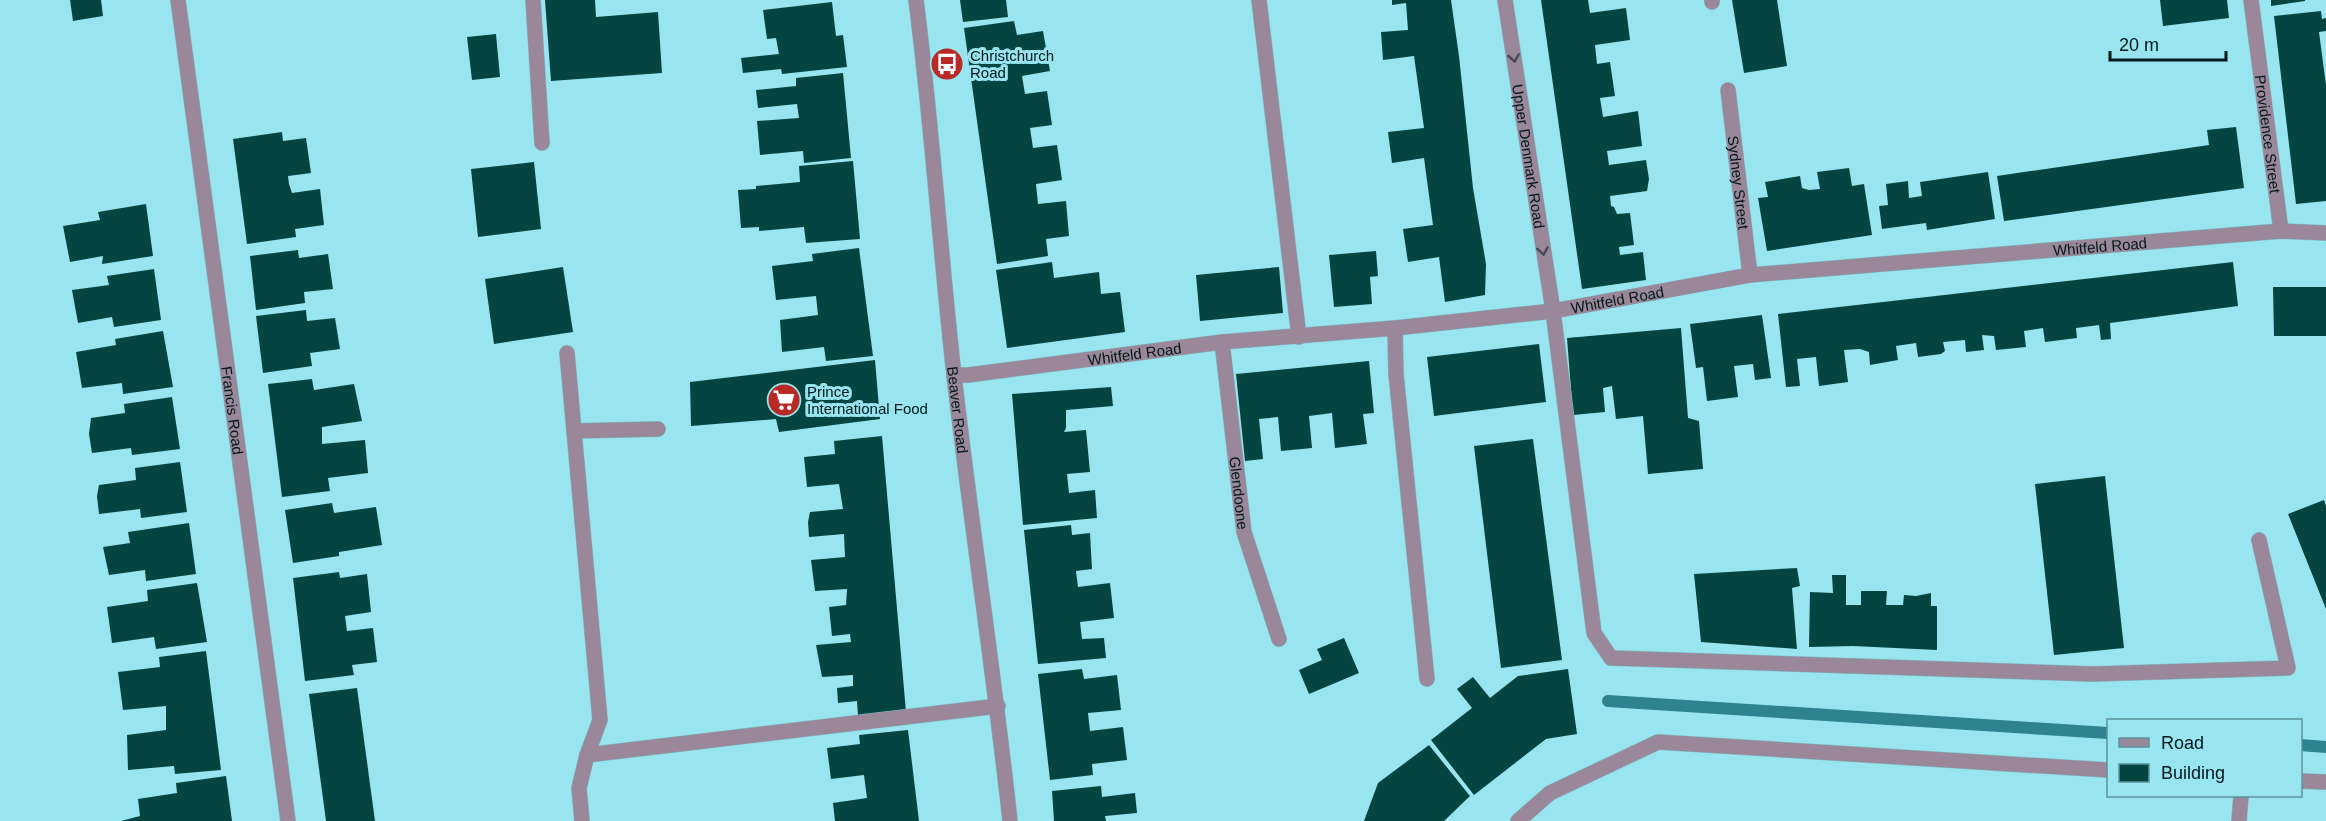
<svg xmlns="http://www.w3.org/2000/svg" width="2326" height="821" viewBox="0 0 2326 821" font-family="Arial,sans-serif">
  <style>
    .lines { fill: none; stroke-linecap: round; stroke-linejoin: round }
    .stream { stroke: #2f838e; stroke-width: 12 }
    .building { fill: #044541 }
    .minor-casing { stroke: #7dc0ca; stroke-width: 16 }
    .minor { stroke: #9a8799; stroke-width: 15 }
    .oneway { stroke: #464a54 }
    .labels { text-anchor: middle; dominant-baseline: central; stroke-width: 6; stroke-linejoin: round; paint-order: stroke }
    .poi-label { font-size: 15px; fill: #01181b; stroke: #98e5f0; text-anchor: start }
    .street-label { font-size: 15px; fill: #01181b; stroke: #98e5f0 }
  </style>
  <rect width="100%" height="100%" fill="#98e5f0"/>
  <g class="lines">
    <g class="stream">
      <polyline points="1608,701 2108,733"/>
      <polyline points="2300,745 2326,747"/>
    </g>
  </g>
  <g class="building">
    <polygon points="70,0 101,0 103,16 73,21"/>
    <polygon points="545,0 595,0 596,17 658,12 662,73 551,81"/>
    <polygon points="960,0 1006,0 1008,17 963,22"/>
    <polygon points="1392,0 1451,0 1459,56 1473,188 1486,264 1485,295 1445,302 1439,257 1408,262 1403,229 1433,225 1424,158 1392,163 1388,132 1424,128 1414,56 1383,60 1381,32 1408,30 1406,3 1392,5"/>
    <polygon points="1541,0 1588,0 1590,13 1626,8 1630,40 1595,45 1597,64 1610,62 1615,96 1600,98 1603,117 1638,111 1642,146 1607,151 1609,165 1646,160 1649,179 1647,191 1610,196 1611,206 1614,207 1617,214 1630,213 1634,245 1619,247 1620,255 1643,252 1646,280 1582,289"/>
    <polygon points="1732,0 1777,0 1787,66 1744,73"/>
    <polygon points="2160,0 2227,0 2229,18 2163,26"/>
    <polygon points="2271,0 2305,0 2305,1 2271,6"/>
    <polygon points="832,2 836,36 843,35 847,67 782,74 781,69 743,73 741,58 779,54 776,38 767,39 763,10"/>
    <polygon points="2321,11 2322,19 2326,18 2326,31 2319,32 2326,85 2326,201 2296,204 2274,16"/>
    <polygon points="1014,21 1017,35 1043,31 1050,71 1022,76 1025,94 1047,91 1052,125 1030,128 1033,148 1057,145 1062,180 1036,184 1038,204 1066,201 1069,236 1046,239 1048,256 997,264 964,28"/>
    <polygon points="496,34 500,77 472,80 467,37"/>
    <polygon points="843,73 851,158 804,163 803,151 760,155 757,121 799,118 797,104 758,108 756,90 796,86 796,78"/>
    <polygon points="2236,127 2244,188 2004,221 1997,176 2209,145 2207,130"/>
    <polygon points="282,132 283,141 306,138 311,173 288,176 289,184 292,193 320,189 324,225 295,229 296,237 247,244 233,139"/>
    <polygon points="853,161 860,239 806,243 804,227 759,231 759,227 741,228 738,190 756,189 756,186 800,182 799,166"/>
    <polygon points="534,162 541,229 478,237 471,169"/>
    <polygon points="1849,168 1852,186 1864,184 1872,235 1767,251 1758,198 1768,197 1765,182 1800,176 1802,188 1809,190 1820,189 1817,172"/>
    <polygon points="1988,172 1995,219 1927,230 1926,223 1882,229 1879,206 1888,205 1886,184 1908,181 1909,198 1922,196 1920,182"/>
    <polygon points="146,204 153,256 102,264 103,256 70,262 63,226 100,220 98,212"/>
    <polygon points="859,248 873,356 826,361 824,347 782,352 780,320 818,315 816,296 776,300 772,266 813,261 812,254"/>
    <polygon points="298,250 299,258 328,254 333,289 304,292 305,303 256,310 250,256"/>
    <polygon points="1376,251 1378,276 1370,277 1372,304 1334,307 1329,255"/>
    <polygon points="1052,262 1054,278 1099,272 1101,294 1120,292 1125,332 1007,348 996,270"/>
    <polygon points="2233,262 2238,306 2110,323 2111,339 2101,340 2099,325 2076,328 2077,338 2045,342 2043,328 2024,331 2026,347 1996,350 1994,336 1982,335 1984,350 1966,352 1965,340 1943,342 1945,351 1941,354 1918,357 1916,343 1896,346 1898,360 1870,365 1869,352 1860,349 1844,350 1848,382 1819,386 1816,357 1797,359 1800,386 1786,387 1778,314"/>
    <polygon points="563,267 573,332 494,344 485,279"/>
    <polygon points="1279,267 1283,313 1200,321 1196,275"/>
    <polygon points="154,269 161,320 114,327 112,317 78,323 72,290 109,285 107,276"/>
    <polygon points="2273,287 2326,287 2326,336 2274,336"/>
    <polygon points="306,310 307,321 335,318 340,349 310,353 312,366 263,373 256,316"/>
    <polygon points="1762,315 1771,378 1755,380 1753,364 1734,366 1738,397 1707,401 1703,367 1696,368 1690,324"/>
    <polygon points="1681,328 1688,418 1699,421 1703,469 1648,474 1643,416 1616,419 1612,386 1603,388 1605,412 1573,415 1567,338"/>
    <polygon points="163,331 173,387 123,394 122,383 82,388 76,352 116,345 115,339"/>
    <polygon points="1539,344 1546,402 1434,416 1427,357"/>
    <polygon points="875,360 880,419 779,432 776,419 691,426 690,382"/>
    <polygon points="1369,361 1374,413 1363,414 1367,444 1335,448 1332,413 1309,416 1312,448 1281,451 1278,417 1259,419 1263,459 1245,461 1236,374"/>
    <polygon points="312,379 314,390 354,384 362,421 322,427 322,444 365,440 368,473 328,478 330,491 282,497 268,384"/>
    <polygon points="1111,387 1113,406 1066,410 1066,428 1064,432 1086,430 1090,472 1067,474 1069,493 1095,490 1097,518 1023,525 1012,394"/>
    <polygon points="172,397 180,449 132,455 131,448 92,453 89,434 91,418 125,413 124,404"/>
    <polygon points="882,436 906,712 858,716 857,701 838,703 837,688 853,686 853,675 822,677 816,645 851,642 850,634 832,636 829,607 846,605 847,589 815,591 811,560 845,557 844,534 809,537 808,522 810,512 843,509 839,484 807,487 804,457 835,454 834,441"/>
    <polygon points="1533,439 1562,660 1501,668 1474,446"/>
    <polygon points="180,462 187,512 141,518 140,509 99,514 97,496 99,485 136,480 135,468"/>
    <polygon points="2105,476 2124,648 2054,655 2035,484"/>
    <polygon points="2324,500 2326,506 2326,609 2288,514"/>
    <polygon points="332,503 334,513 376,507 382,545 339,552 339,556 293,563 285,510"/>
    <polygon points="189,523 196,574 146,581 145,570 109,575 103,547 130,543 128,532"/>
    <polygon points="1071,525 1072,535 1090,533 1092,569 1076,571 1078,587 1110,583 1114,618 1080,622 1082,639 1104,638 1106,658 1038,664 1024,530"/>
    <polygon points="1797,568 1800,586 1792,588 1797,649 1701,642 1694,574"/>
    <polygon points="339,572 340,578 367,574 371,612 345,616 347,631 373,628 377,662 352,665 354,675 305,681 293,578"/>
    <polygon points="1832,575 1846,575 1846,605 1861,605 1861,591 1887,591 1886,605 1903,605 1904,595 1916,596 1931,593 1931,606 1937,606 1937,650 1853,646 1809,647 1810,592 1833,593"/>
    <polygon points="197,583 207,642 156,649 154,637 112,643 107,607 148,601 147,590"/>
    <polygon points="1344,638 1359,673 1309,694 1299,670 1322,660 1317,649"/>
    <polygon points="206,651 221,770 175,774 174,766 128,770 127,735 166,730 166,706 123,710 118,672 160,667 159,657"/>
    <polygon points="1082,669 1084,679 1117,675 1121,710 1088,713 1090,731 1123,727 1127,760 1092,764 1093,775 1050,780 1038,674"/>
    <polygon points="1568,669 1577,734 1546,739 1474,795 1431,740 1472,708 1457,689 1473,677 1490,698 1518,676"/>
    <polygon points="357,688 375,821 326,821 309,694"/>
    <polygon points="908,730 919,821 835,821 833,803 867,798 864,775 831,779 827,748 860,744 859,735"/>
    <polygon points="1429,745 1470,796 1444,821 1364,821 1378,783"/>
    <polygon points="226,776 232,821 121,821 140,816 138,799 177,793 176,783"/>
    <polygon points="1101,786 1102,797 1135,793 1137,813 1105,816 1106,821 1054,821 1052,791"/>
  </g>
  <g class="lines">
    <defs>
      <g id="minor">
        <path id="s1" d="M178,0L288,821"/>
        <polyline points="533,0 542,143"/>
        <path id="s2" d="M916,0C932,125 940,250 954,375C971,524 994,672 1010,821"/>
        <polyline points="1259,0 1299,337"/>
        <path id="s3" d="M1505,0L1553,311L1594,633L1611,658L2093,674L2288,668L2259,540"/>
        <polyline points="1712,0 1712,2"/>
        <path id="s4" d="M2251,0L2281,231"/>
        <path id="s5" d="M1728,90L1750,275"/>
        <polyline points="1395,328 1396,374 1427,679"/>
        <path id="s6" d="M1222,342L1244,532L1279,639"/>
        <polyline points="567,353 600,720 587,755"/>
        <path id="s7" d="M954,375H968L1222,342L1395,328L1553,311L1750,275L2281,231L2326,233"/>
        <polyline points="574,431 658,429"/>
        <polyline points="2300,781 2326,782"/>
        <polyline points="582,821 579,788 587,755 998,706"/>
        <polyline points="1518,821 1550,793 1658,742 2108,770"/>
        <polyline points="2239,821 2241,796"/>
      </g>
    </defs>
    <use href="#minor" class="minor-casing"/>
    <use href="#minor" class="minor"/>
  </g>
  <defs><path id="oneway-chevron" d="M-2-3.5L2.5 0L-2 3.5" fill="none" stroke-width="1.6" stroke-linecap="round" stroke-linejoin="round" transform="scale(1.5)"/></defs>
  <g class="oneway">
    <use href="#oneway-chevron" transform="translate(1514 58) rotate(81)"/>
    <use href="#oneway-chevron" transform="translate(1543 251) rotate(81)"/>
  </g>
  <defs>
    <symbol id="bus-disc" viewBox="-11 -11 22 22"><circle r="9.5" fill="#b92a27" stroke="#98e5f0"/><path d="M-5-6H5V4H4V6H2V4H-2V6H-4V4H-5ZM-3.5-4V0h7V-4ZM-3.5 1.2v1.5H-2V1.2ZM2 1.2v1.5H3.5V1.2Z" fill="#fff"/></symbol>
    <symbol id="supermarket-disc" viewBox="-11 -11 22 22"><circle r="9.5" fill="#b92a27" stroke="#98e5f0"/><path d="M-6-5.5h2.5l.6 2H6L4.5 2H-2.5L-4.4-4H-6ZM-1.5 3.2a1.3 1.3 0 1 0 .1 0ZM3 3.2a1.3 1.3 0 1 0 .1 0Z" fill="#fff"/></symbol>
  </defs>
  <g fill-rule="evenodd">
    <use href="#bus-disc" x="928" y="45" width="38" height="38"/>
    <use href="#supermarket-disc" x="765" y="381" width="38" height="38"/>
  </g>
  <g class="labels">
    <g class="poi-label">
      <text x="970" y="55">Christchurch<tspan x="970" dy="17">Road</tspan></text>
      <text x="807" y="391">Prince<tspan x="807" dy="17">International Food</tspan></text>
    </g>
    <g class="street-label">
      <text stroke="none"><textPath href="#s4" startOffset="135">Providence Street</textPath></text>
      <text stroke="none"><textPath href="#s3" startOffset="158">Upper Denmark Road</textPath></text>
      <text stroke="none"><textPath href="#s5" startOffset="93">Sydney Street</textPath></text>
      <text stroke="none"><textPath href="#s7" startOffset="1154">Whitfeld Road</textPath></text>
      <text stroke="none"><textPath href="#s7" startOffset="668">Whitfeld Road</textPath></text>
      <text stroke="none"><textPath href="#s7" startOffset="182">Whitfeld Road</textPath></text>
      <text stroke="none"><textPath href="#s1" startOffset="414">Francis Road</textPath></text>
      <text stroke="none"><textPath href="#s2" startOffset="412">Beaver Road</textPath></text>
      <text stroke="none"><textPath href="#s6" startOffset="152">Glendoone</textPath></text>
    </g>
  </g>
  <rect x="2107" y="719" width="195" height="78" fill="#98e5f0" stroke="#5c939b" stroke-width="1.5"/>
  <rect x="2119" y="738" width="30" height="9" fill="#9a8799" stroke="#5c939b" stroke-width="1.5"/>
  <text x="2161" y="749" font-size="18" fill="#01181b">Road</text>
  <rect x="2119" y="764" width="30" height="18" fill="#044541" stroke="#5c939b" stroke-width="1.5"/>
  <text x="2161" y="779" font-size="18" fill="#01181b">Building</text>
  <path d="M2110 51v9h116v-9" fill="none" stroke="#01181b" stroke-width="3"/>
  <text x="2119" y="51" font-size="18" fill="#01181b" stroke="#98e5f0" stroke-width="4.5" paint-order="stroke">20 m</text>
</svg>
